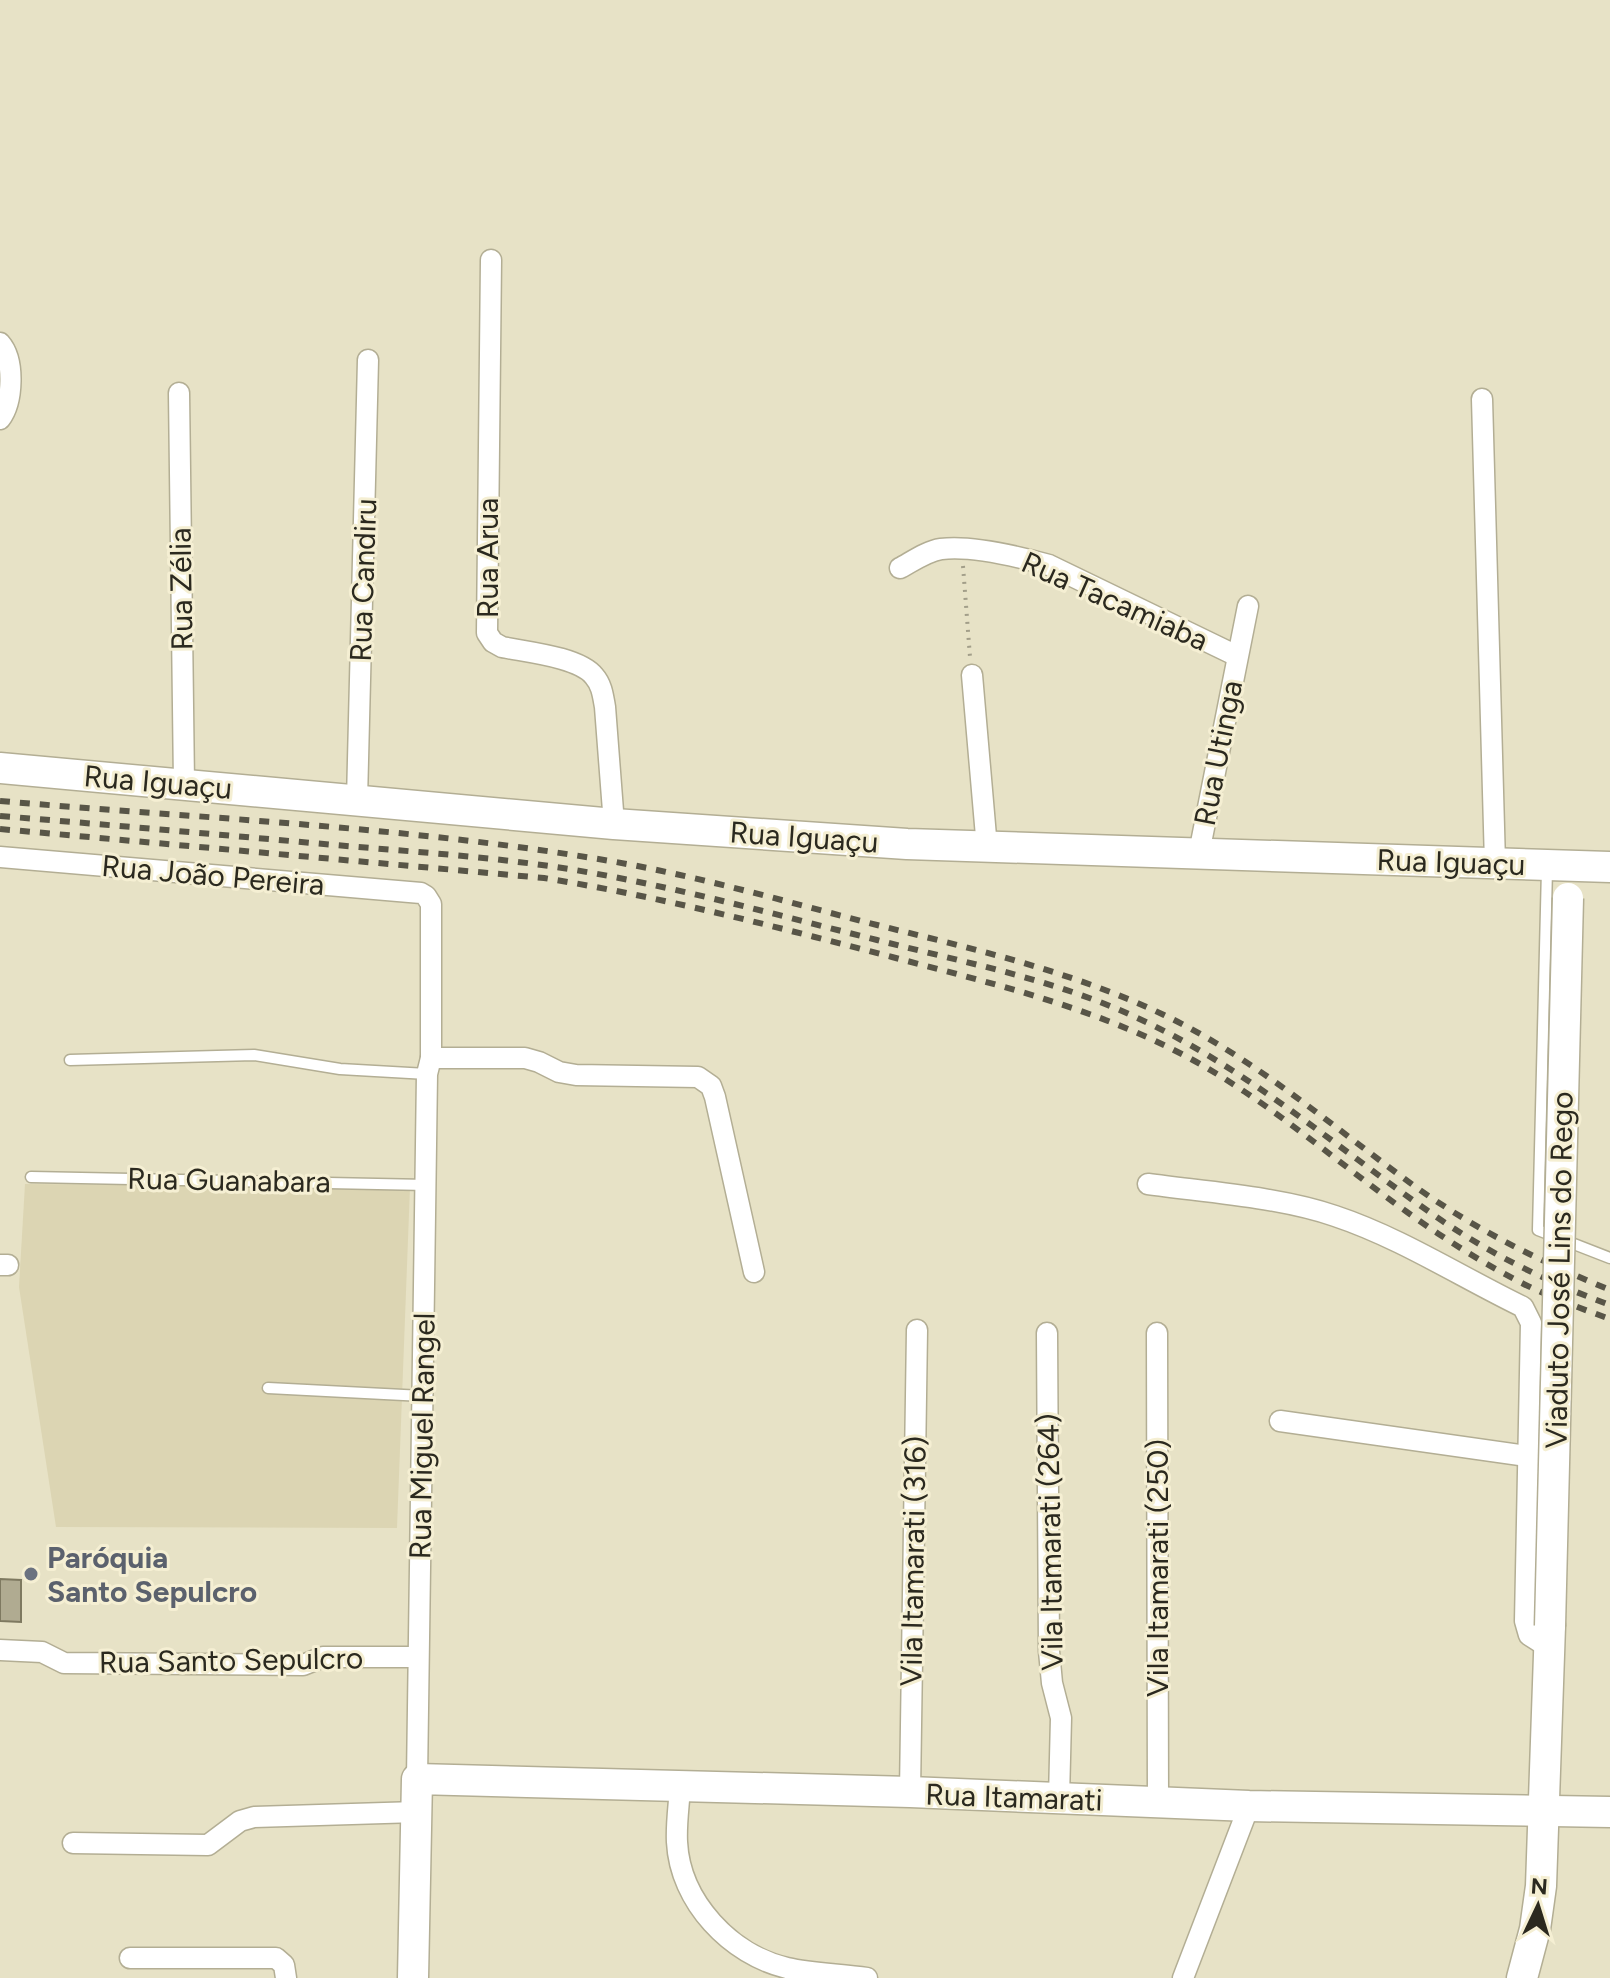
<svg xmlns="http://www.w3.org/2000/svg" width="1610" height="1978" viewBox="0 0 1610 1978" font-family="Figtree,sans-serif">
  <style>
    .built { fill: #dcd5b3 }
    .building { fill: #b0ab91; stroke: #7e7960; stroke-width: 2 }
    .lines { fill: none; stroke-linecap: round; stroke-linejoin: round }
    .lane-casing { stroke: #b3ae94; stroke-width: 13 }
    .street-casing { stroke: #b3ae94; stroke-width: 23 }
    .secondary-casing { stroke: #b3ae94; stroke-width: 33 }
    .path { stroke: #a29e89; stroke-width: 4; stroke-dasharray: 2 6; stroke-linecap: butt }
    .lane { stroke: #fff; stroke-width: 10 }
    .street { stroke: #fff; stroke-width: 20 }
    .secondary { stroke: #fff; stroke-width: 30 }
    .rail { stroke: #585547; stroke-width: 6; stroke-dasharray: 10 10; stroke-linecap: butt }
    .secondary-bridge-casing { stroke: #b3ae94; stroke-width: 33; stroke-linecap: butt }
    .secondary-bridge { stroke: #fff; stroke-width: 30 }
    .worship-dot { fill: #6b7280; stroke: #f5efd3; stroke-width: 3 }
    .labels { text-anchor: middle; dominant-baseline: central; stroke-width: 6; stroke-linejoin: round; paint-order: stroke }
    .street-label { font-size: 30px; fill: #2b291f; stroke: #f5efd3 }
    .worship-label { font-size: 30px; font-weight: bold; fill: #5b616d; stroke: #f5efd3; text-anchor: start }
  </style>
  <rect width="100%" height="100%" fill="#e7e2c6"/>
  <polygon class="built" points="25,1184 410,1187 397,1528 56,1527 19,1287"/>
  <polygon class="building" points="0,1579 21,1580 21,1622 0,1621"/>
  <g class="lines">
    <defs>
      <g id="lane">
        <polyline points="1547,869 1538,1230 1610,1258"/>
        <polyline points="70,1060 254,1055 340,1069 427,1074"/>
        <polyline points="31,1177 427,1185"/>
        <polyline points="268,1388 423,1396"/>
      </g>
      <g id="street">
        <path d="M491,260L487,633L493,642L502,647C526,652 579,657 594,676C602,685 603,696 605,707L614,824"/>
        <path d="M0,343C15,360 13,402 0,419"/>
        <polyline points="179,393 184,784"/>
        <polyline points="1482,399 1495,863"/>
        <path d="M900,568C913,561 927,551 941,549C971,545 1020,557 1049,565L1237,656"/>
        <polyline points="972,675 987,848"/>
        <polyline points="357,800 368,360"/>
        <polyline points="1199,853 1248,606"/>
        <polyline points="0,857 421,893 426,896 431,904 431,1058 427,1074 417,1779"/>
        <polyline points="431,1058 525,1058 539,1062 559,1072 576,1075 698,1077 711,1086 715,1097 754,1272"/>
        <path d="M1148,1184C1206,1192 1280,1197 1335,1216C1401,1238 1461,1277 1523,1307L1531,1323L1525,1621L1529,1635L1540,1642H1550"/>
        <polyline points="0,1265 8,1265"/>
        <polyline points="1047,1333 1049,1651 1052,1683 1061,1718 1059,1798"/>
        <polyline points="1157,1333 1158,1803"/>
        <polyline points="1280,1421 1527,1456"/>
        <polyline points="0,1650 42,1652 64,1663 303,1665 323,1657 418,1657"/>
        <path d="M680,1787C679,1805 676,1824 677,1842C680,1902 731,1955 787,1968C813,1974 841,1974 867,1978"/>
        <polyline points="910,1792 917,1330"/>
        <polyline points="73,1843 208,1845 240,1821 254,1817 417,1812"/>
        <polyline points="130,1958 276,1958 284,1965 286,1978"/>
        <polyline points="1183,1978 1249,1806"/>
      </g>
      <g id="secondary">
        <polyline points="0,768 614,824 907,844 1610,867"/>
        <polyline points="413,1978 417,1779 910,1792 1249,1806 1610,1812"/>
        <polyline points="1522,1978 1535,1929 1541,1886 1550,1626"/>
      </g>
    </defs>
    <use href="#lane" class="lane-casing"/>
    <use href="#street" class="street-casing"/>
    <use href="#secondary" class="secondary-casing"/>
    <polyline class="path" points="963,566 970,657"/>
    <use href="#lane" class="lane"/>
    <use href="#street" class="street"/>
    <use href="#secondary" class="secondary"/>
    <g class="rail">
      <path d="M0,801C196,818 397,826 592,858C688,873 783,901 877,925C974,949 1074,972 1164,1015C1258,1060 1336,1130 1420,1190C1480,1232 1542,1262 1610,1290"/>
      <path d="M0,816C112,825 223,835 335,845C415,852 496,857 575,870C677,887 777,915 877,940C962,962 1053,979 1133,1016C1247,1067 1339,1150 1441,1220C1494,1256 1550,1283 1610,1305"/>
      <path d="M0,829L544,878C662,897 777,927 892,957C998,985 1105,1010 1200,1064C1274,1106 1338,1163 1407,1212C1443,1238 1481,1262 1520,1282C1549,1297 1580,1308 1610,1319"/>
    </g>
    <defs>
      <polyline id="secondary-bridge" points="1550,1626 1568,898"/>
    </defs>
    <use href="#secondary-bridge" class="secondary-bridge-casing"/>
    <use href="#secondary-bridge" class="secondary-bridge"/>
  </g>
  <circle class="worship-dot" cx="31" cy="1574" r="8"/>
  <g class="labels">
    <g class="street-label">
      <text transform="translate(487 558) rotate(-90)">Rua Arua</text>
      <text transform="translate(363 580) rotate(-88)">Rua Candiru</text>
      <text transform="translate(181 589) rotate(-91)">Rua Zélia</text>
      <text transform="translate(1115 601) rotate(24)">Rua Tacamiaba</text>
      <text transform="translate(1218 753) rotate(-79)">Rua Utinga</text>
      <text transform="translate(158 782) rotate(5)">Rua Iguaçu</text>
      <text transform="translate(804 837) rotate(4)">Rua Iguaçu</text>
      <text transform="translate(1451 862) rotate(2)">Rua Iguaçu</text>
      <text transform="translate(213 875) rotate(5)">Rua João Pereira</text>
      <text transform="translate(229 1180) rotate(1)">Rua Guanabara</text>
      <text transform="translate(1559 1270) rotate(-89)">Viaduto José Lins do Rego</text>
      <text transform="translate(422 1436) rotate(-89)">Rua Miguel Rangel</text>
      <text transform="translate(1050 1542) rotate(-91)">Vila Itamarati (264)</text>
      <text transform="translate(913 1561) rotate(-89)">Vila Itamarati (316)</text>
      <text transform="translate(1157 1568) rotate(-90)">Vila Itamarati (250)</text>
      <text transform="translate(231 1660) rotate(-1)">Rua Santo Sepulcro</text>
      <text transform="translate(1014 1797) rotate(2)">Rua Itamarati</text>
    </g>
    <g class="worship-label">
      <text x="47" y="1557">Paróquia<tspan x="47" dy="34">Santo Sepulcro</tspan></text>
    </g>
  </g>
  <g transform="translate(1538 1906) rotate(4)" stroke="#f5efd3" stroke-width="6" paint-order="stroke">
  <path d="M0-6L14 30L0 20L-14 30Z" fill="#2b291f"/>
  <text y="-12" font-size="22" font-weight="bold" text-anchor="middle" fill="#2b291f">N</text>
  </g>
</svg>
